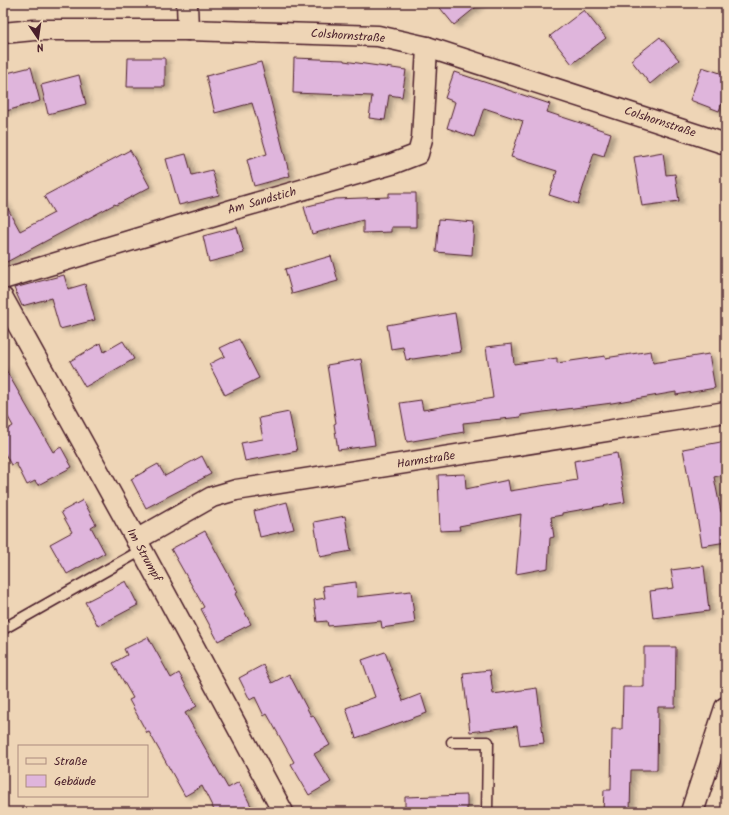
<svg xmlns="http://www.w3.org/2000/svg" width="729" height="815" viewBox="0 0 729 815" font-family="Kalam,sans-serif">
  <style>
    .building { fill: #dfb5dc; stroke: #4a1f2b; filter: url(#shadow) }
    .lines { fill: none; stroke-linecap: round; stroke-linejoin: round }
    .lane-casing { stroke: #4a1f2b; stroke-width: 13 }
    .street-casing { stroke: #4a1f2b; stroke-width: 23 }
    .secondary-casing { stroke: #4a1f2b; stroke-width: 25 }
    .lane { stroke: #eed5b6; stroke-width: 10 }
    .street { stroke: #eed5b6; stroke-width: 20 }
    .secondary { stroke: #eed5b6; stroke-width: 22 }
    .labels { text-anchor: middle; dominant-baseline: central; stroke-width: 4; stroke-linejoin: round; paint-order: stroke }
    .street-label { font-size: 12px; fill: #4a1f2b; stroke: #eed5b6 }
  </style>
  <defs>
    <filter id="shadow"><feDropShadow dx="4.5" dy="2.5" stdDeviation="2" flood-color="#0004"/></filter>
  </defs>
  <rect width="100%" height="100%" fill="#eed5b6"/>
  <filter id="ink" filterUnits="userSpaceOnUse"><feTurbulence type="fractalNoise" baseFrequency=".025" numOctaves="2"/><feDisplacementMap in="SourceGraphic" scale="8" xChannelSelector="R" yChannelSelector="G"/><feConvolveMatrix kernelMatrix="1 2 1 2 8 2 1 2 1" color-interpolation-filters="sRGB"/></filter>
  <g filter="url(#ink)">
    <g class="building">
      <polygon points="436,3 481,3 454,25"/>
      <polygon points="584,10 606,38 572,64 550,36"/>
      <polygon points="660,37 679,60 650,84 631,60"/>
      <polygon points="128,58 165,58 165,87 127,87"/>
      <polygon points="294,58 344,60 344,61 406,70 402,97 389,95 385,120 369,118 372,96 293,93"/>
      <polygon points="261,62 290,176 254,186 247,160 267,154 252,103 215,113 206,76"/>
      <polygon points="31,67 40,101 3,112 3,74"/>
      <polygon points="702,67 726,75 726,93 719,111 690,100"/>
      <polygon points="454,72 550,104 547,112 611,133 604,156 594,153 578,204 549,195 557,171 511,157 523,121 484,108 474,137 447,128 455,102 445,98"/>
      <polygon points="79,75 86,104 48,114 41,85"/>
      <polygon points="130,150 150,187 116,205 115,204 3,264 3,200 20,231 54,213 44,196"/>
      <polygon points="663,152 666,175 675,174 679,201 642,206 634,157"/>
      <polygon points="186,154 192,175 212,170 219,195 179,205 166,159"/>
      <polygon points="389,193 416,193 416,227 391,227 391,232 363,233 363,220 312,234 304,207 336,199 389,197"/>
      <polygon points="439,219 474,222 472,255 436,252"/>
      <polygon points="237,227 244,253 209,262 203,236"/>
      <polygon points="331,256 338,281 292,294 285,269"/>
      <polygon points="64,275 68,289 85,284 95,320 60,329 51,298 22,306 14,288"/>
      <polygon points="455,313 461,352 406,360 403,347 391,349 387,325"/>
      <polygon points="239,339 259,378 225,395 209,364 225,356 220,348"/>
      <polygon points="123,341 134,359 85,387 70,361 101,343 104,352"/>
      <polygon points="512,344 514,364 557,358 557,363 605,356 605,358 651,351 653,363 709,354 715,388 676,395 676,392 612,403 521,415 521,417 463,423 464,432 407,442 400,403 421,400 423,410 493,398 486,347"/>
      <polygon points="361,359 375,445 338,450 334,424 336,423 327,365"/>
      <polygon points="3,365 53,452 61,447 72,467 38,485 35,481 27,485 16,463 11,465 3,450 3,432 13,426 3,408"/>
      <polygon points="289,412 297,451 245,461 241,443 263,439 259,418"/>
      <polygon points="726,441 726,474 714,477 721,512 726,512 726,542 702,546 692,487 690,487 683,449"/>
      <polygon points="617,453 625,502 562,513 562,515 551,517 554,537 550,538 548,568 516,574 521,514 459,526 460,530 440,531 438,475 465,474 466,489 508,480 510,491 577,480 574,461"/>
      <polygon points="202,456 211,474 146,508 131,479 158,464 165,476"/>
      <polygon points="83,500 96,524 91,527 105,553 67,574 50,544 72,532 61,512"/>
      <polygon points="287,502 294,529 260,537 254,511"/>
      <polygon points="345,516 351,551 320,557 314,522"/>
      <polygon points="205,531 238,592 235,594 251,624 218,641 201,609 204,607 171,549"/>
      <polygon points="704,566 709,611 653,618 650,591 674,588 671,570"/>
      <polygon points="126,581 138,605 98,626 85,602"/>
      <polygon points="356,582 357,597 411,591 415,623 382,628 381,621 328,626 327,621 317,622 314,600 325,598 323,586"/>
      <polygon points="148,637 171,678 179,673 197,706 185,713 228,788 239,782 254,812 215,812 202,786 185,796 149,732 147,733 129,700 133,698 113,663 127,655 124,649"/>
      <polygon points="644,647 676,647 675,707 658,707 657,770 631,770 630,812 603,812 604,790 611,790 612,729 622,729 623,687 644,687"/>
      <polygon points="385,652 403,701 421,694 427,713 356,738 346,708 375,697 362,660"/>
      <polygon points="263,665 272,683 289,674 311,716 313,715 330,745 314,754 331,782 309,795 291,764 294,762 267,714 264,716 255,697 250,700 239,678"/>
      <polygon points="490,670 493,694 537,688 544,743 520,746 517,726 470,732 463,673"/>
      <polygon points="467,795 467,812 405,812 405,797"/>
    </g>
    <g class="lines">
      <defs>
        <g id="lane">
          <polyline points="3,629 142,550"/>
          <polyline points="452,742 488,742 487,812"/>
        </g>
        <g id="street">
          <polyline points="187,3 188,30"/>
          <polyline points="3,33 34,30 188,30 378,36 427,47 726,144"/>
          <polyline points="3,279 235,209 392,164 418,154 422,139 427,47"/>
          <polyline points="3,298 142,550 283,812"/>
          <polyline points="136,540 212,497 236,490 726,412"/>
        </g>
        <polyline id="secondary" points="692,812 726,708"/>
      </defs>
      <use href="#lane" class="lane-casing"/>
      <use href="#street" class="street-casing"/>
      <use href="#secondary" class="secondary-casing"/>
      <use href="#lane" class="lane"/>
      <use href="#street" class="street"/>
      <use href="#secondary" class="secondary"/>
    </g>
  </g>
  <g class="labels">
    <g class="street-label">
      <text transform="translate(348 36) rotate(4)">Colshornstraße</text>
      <text transform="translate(660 122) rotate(18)">Colshornstraße</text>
      <text transform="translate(262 201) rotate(-16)">Am Sandstich</text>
      <text transform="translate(426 460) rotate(-9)">Harmstraße</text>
      <text transform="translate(144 555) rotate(61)">Im Strumpf</text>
    </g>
  </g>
  <rect width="729" height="815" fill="none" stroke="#eed5b6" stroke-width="16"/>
  <rect x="8" y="8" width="713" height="799" fill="none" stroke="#4a1f2b" stroke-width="1.5" filter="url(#ink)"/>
  <rect x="18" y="745" width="130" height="52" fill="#eed5b6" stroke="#ac8c7e"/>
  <rect x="26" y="758" width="20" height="6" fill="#eed5b6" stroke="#ac8c7e"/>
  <text x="54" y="765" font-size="12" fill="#4a1f2b">Straße</text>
  <rect x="26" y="775" width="20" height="12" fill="#dfb5dc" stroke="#ac8c7e"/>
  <text x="54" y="785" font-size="12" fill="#4a1f2b">Gebäude</text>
  <g transform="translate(38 38) rotate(167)" stroke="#eed5b6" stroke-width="3" paint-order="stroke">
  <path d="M0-3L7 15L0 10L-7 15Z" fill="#4a1f2b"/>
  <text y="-6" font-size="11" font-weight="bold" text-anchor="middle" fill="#4a1f2b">N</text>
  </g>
</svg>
